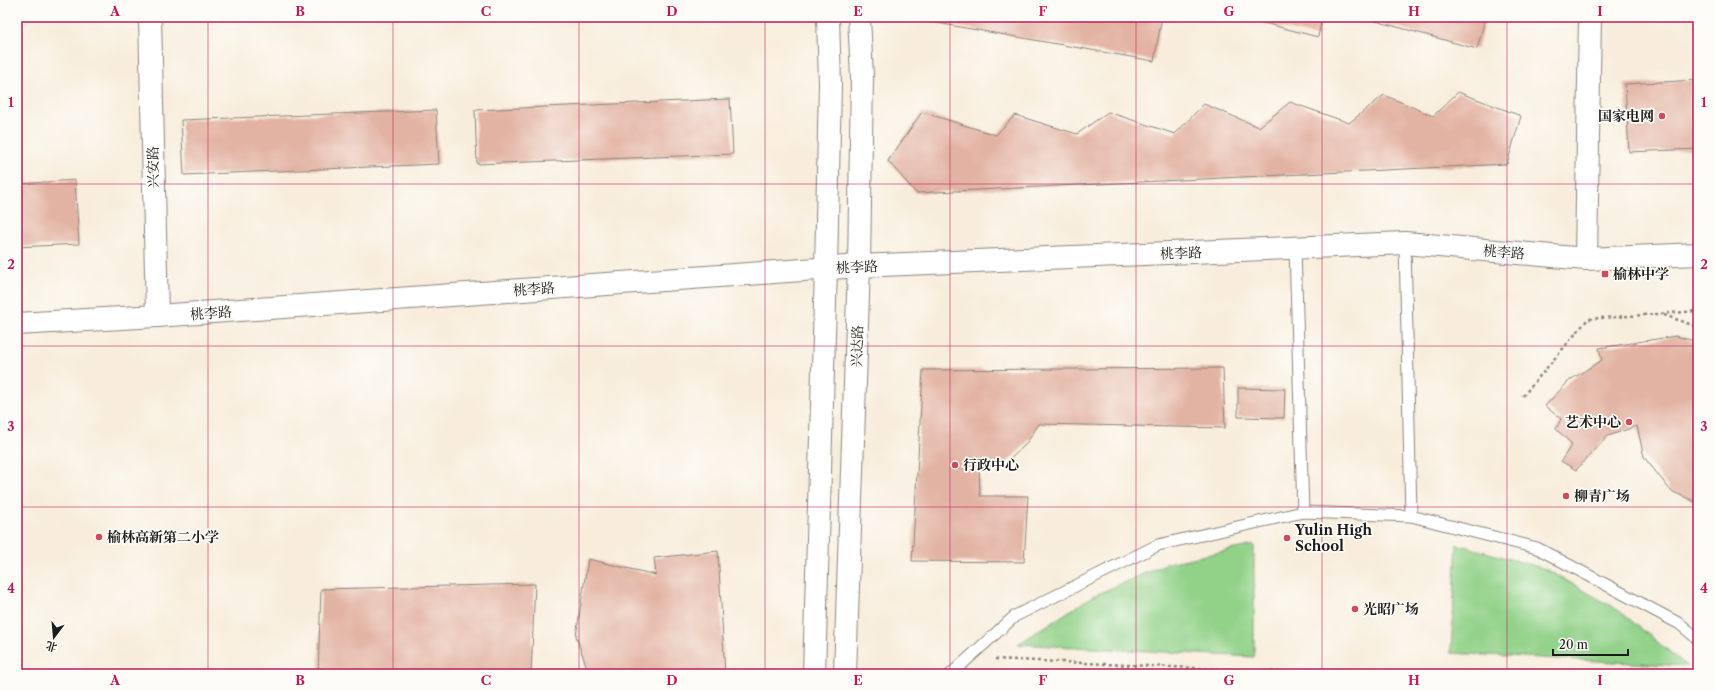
<svg xmlns="http://www.w3.org/2000/svg" width="1715" height="691" viewBox="0 0 1715 691" font-family="'Libre Caslon Text','Noto Serif SC',serif">
  <style>
    .green { fill: #91d188; stroke: #567652 }
    .building { fill: #e2b2a2 }
    .lines { fill: none; stroke-linecap: round; stroke-linejoin: round }
    .service-casing { stroke: #8a847c; stroke-width: 13 }
    .tertiary-casing { stroke: #8a847c; stroke-width: 24 }
    .secondary-casing { stroke: #8a847c; stroke-width: 24 }
    .path { stroke: #8a847c; stroke-width: 2.5; stroke-dasharray: 3 3; stroke-linecap: butt }
    .service { stroke: #fff; stroke-width: 11 }
    .tertiary { stroke: #fff; stroke-width: 22 }
    .secondary { stroke: #fff; stroke-width: 22 }
    .grid { fill: none; stroke: #c2185b; stroke-width: 1; stroke-opacity: 0.55 }
    .poi-dot { fill: #d1495b; stroke: #fdfcf7; stroke-width: 1.5 }
    .labels { text-anchor: middle; dominant-baseline: central; stroke-width: 3.5; stroke-linejoin: round; paint-order: stroke }
    .poi-label { font-size: 14px; font-weight: bold; fill: #1c1c1c; stroke: #fdfcf7; text-anchor: start }
    .street-label { font-size: 14px; fill: #1c1c1c; stroke: #fdfcf7 }
    .neatline { fill: none; stroke: #c2185b; stroke-width: 1.5 }
    .grid-label { font-size: 13px; text-anchor: middle; font-weight: bold; fill: #c2185b }
  </style>
  <rect width="100%" height="100%" fill="#fdfcf7"/>
  <filter id="ink" filterUnits="userSpaceOnUse"><feTurbulence type="fractalNoise" baseFrequency=".025" numOctaves="2"/><feDisplacementMap in="SourceGraphic" scale="8" xChannelSelector="R" yChannelSelector="G"/><feConvolveMatrix kernelMatrix="1 2 1 2 8 2 1 2 1" color-interpolation-filters="sRGB"/></filter>
  <filter id="wash" filterUnits="userSpaceOnUse"><feTurbulence type="fractalNoise" baseFrequency=".012" numOctaves="4" result="noise"/><feDisplacementMap in="SourceGraphic" scale="16" xChannelSelector="R" yChannelSelector="G"/><feGaussianBlur stdDeviation="0.9" result="paint"/><feColorMatrix in="noise" values="0 0 0 0 0 0 0 0 0 0 0 0 0 0 0 0 0 1.4 0 .05"/><feComposite in="paint" operator="in"/></filter>
  <g filter="url(#wash)">
    <rect width="100%" height="100%" fill="#f8eddc"/>
    <g class="green">
      <polygon points="1457,544 1546,569 1618,610 1687,666 1451,653"/>
      <polygon points="1254,545 1254,657 1018,644 1093,596 1168,563"/>
    </g>
    <g id="blocks">
      <g class="building">
        <polygon points="921,17 1162,17 1154,61 920,20"/>
        <polygon points="1241,17 1322,17 1318,37"/>
        <polygon points="1361,17 1486,17 1477,49"/>
        <polygon points="1698,80 1698,149 1629,152 1625,84"/>
        <polygon points="1458,92 1521,116 1507,164 916,193 888,161 922,112 996,135 1015,115 1077,134 1108,112 1175,134 1204,104 1259,127 1290,102 1349,123 1384,95 1433,116"/>
        <polygon points="730,99 733,154 477,164 475,110"/>
        <polygon points="436,110 439,164 184,175 181,120"/>
        <polygon points="75,180 79,244 17,247 17,184"/>
        <polygon points="1676,336 1698,342 1698,503 1671,491 1644,457 1637,426 1608,436 1576,470 1561,461 1572,444 1556,429 1561,419 1545,406 1570,380 1602,360 1599,348"/>
        <polygon points="1223,368 1225,428 1039,424 1025,445 1005,464 979,467 980,496 1028,496 1024,562 912,561 923,370"/>
        <polygon points="1238,388 1285,389 1284,418 1238,417"/>
        <polygon points="718,551 725,674 589,674 576,636 588,559 656,575 654,558"/>
        <polygon points="535,584 531,674 318,674 321,589"/>
      </g>
    </g>
  </g>
  <g filter="url(#ink)">
    <use href="#blocks" fill-opacity="0" stroke="#8a847c" stroke-width="1"/>
    <g class="lines">
      <defs>
        <g id="service">
          <polyline points="1405,243 1411,516"/>
          <polyline points="1295,248 1303,512"/>
          <polyline points="951,674 1015,616 1158,545 1303,512 1411,516 1537,548 1680,624 1698,639"/>
        </g>
        <g id="tertiary">
          <polyline points="150,17 157,316"/>
          <polyline points="1586,259 1590,17"/>
        </g>
        <g id="secondary">
          <polyline points="17,324 157,316 859,266 1405,243 1586,259 1698,254"/>
          <polyline points="814,674 826,268 830,84 828,17"/>
          <polyline points="845,674 859,266 862,77 859,17"/>
        </g>
      </defs>
      <use href="#service" class="service-casing"/>
      <use href="#tertiary" class="tertiary-casing"/>
      <use href="#secondary" class="secondary-casing"/>
      <g class="path">
        <polyline points="1664,315 1698,327"/>
        <polyline points="1523,396 1588,319 1698,311"/>
        <polyline points="995,659 1326,674"/>
      </g>
      <use href="#service" class="service"/>
      <use href="#tertiary" class="tertiary"/>
      <use href="#secondary" class="secondary"/>
    </g>
  </g>
  <path class="grid" d="M208,17V674M393,17V674M579,17V674M765,17V674M950,17V674M1136,17V674M1322,17V674M1507,17V674M17,184H1698M17,346H1698M17,507H1698"/>
  <g class="poi-dot">
    <circle cx="1662" cy="116" r="4"/>
    <rect x="1601" y="270" width="8" height="8" rx="2"/>
    <circle cx="1629" cy="422" r="4"/>
    <circle cx="955" cy="465" r="4"/>
    <circle cx="1566" cy="496" r="4"/>
    <circle cx="99" cy="537" r="4"/>
    <circle cx="1287" cy="538" r="4"/>
    <circle cx="1355" cy="609" r="4"/>
  </g>
  <g class="labels">
    <g class="poi-label">
      <text x="1654" y="116" text-anchor="end">国家电网</text>
      <text x="1613" y="274">榆林中学</text>
      <text x="1621" y="422" text-anchor="end">艺术中心</text>
      <text x="963" y="465">行政中心</text>
      <text x="1574" y="496">柳青广场</text>
      <text x="1295" y="530">Yulin High<tspan x="1295" dy="16">School</tspan></text>
      <text x="107" y="537">榆林高新第二小学</text>
      <text x="1363" y="609">光昭广场</text>
    </g>
    <g class="street-label">
      <text transform="translate(153 167) rotate(-91)">兴安路</text>
      <text transform="translate(1504 252) rotate(5)">桃李路</text>
      <text transform="translate(1181 253) rotate(-2)">桃李路</text>
      <text transform="translate(857 267) rotate(-3)">桃李路</text>
      <text transform="translate(534 289) rotate(-4)">桃李路</text>
      <text transform="translate(211 313) rotate(-4)">桃李路</text>
      <text transform="translate(857 346) rotate(-88)">兴达路</text>
    </g>
  </g>
  <rect width="1715" height="691" fill="none" stroke="#fdfcf7" stroke-width="44"/>
  <g transform="translate(54 637) rotate(196)" stroke="#fdfcf7" stroke-width="3" paint-order="stroke">
  <path d="M0-3L7 15L0 10L-7 15Z" fill="#1c1c1c"/>
  <text y="-6" font-size="11" font-weight="bold" text-anchor="middle" fill="#1c1c1c">北</text>
  </g>
  <path d="M1553 649v6h75v-6" fill="none" stroke="#1c1c1c" stroke-width="2"/>
  <text x="1559" y="649" font-size="12" fill="#1c1c1c" stroke="#fdfcf7" stroke-width="3" paint-order="stroke">20 m</text>
  <rect x="22" y="22" width="1671" height="647" class="neatline"/>
  <g class="grid-label">
    <text x="115" y="16">A</text>
    <text x="300" y="16">B</text>
    <text x="486" y="16">C</text>
    <text x="672" y="16">D</text>
    <text x="858" y="16">E</text>
    <text x="1043" y="16">F</text>
    <text x="1229" y="16">G</text>
    <text x="1414" y="16">H</text>
    <text x="1600" y="16">I</text>
    <text x="11" y="107">1</text>
    <text x="1704" y="107">1</text>
    <text x="11" y="269">2</text>
    <text x="1704" y="269">2</text>
    <text x="11" y="431">3</text>
    <text x="1704" y="431">3</text>
    <text x="11" y="593">4</text>
    <text x="1704" y="593">4</text>
    <text x="115" y="685">A</text>
    <text x="300" y="685">B</text>
    <text x="486" y="685">C</text>
    <text x="672" y="685">D</text>
    <text x="858" y="685">E</text>
    <text x="1043" y="685">F</text>
    <text x="1229" y="685">G</text>
    <text x="1414" y="685">H</text>
    <text x="1600" y="685">I</text>
  </g>
</svg>
